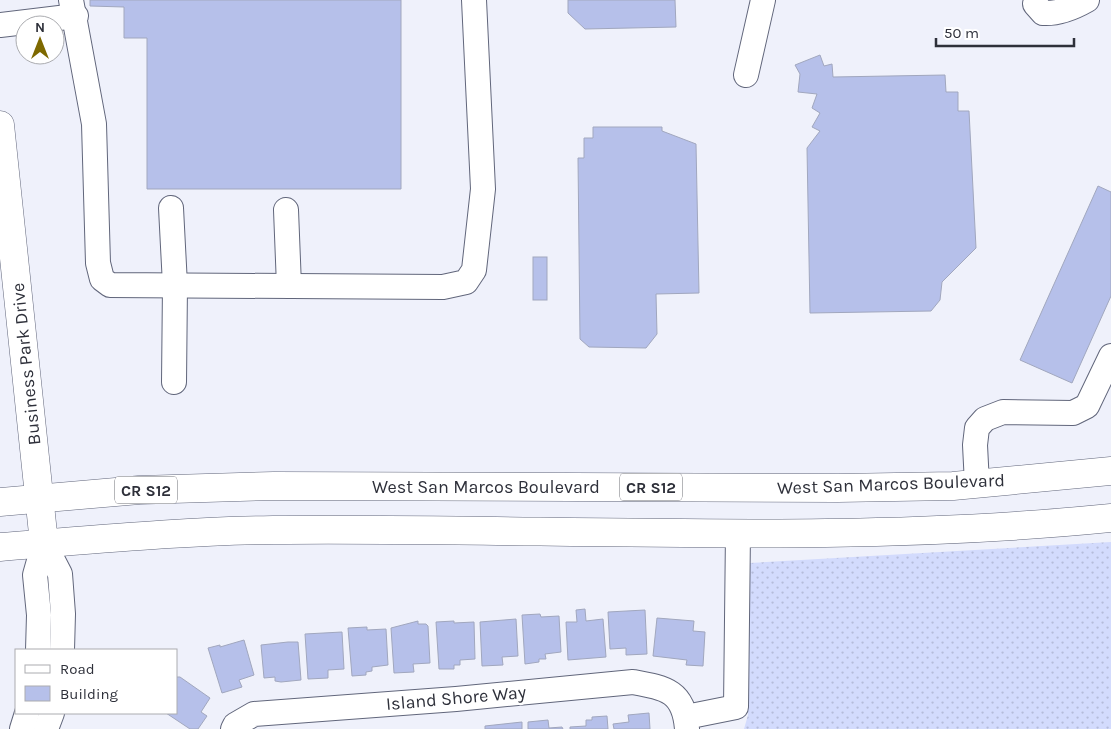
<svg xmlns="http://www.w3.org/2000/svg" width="1111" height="729" viewBox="0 0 1111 729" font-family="Karla,sans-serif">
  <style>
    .grass { fill: url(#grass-dots) }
    .building { fill: #b6c0ea; stroke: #a1a7be }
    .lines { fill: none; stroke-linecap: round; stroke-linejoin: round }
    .minor-casing { stroke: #61667b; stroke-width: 26 }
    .major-casing { stroke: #61667b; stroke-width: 29 }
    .minor { stroke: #fff; stroke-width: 24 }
    .major { stroke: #fff; stroke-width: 28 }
    .labels { text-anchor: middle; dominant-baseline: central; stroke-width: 5; stroke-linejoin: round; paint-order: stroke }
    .shield { fill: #fff; stroke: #6d6e75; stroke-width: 1 }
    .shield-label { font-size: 16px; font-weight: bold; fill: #2e303a }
    .street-label { font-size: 18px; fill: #2e303a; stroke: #fff }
  </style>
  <defs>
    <pattern id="grass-dots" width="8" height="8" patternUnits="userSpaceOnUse" patternTransform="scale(1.25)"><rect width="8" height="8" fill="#d3dbfd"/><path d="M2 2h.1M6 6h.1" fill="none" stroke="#b5bcda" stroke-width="1.8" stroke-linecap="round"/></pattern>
  </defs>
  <rect width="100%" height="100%" fill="#eff1fb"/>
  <polygon class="grass" points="1111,542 1111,729 744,729 748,715 750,563"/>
  <g class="building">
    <polygon points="90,0 401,0 401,189 147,189 147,38 124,38 124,7 90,6"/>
    <polygon points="568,0 675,0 676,27 585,29 568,13"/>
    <polygon points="820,55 824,66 832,64 833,77 945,75 946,92 958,92 958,111 969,111 976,248 942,282 940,300 931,311 810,313 807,148 820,131 812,127 820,113 812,108 817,94 798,92 800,74 795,65"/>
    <polygon points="593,127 662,127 662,131 696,144 699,293 656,294 657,334 646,348 589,347 580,339 578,158 584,158 584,138 593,138"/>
    <polygon points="1098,186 1111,192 1111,296 1072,383 1020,360"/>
    <rect x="533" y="257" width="14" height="43"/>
    <polygon points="585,609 586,621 603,619 606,657 568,660 566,622 577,622 576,610"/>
    <polygon points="645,610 647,654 626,655 626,648 610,649 608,612"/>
    <polygon points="540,614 541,617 559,616 561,652 545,654 546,659 539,659 539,662 525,664 522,615"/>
    <polygon points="657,618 694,621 693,631 705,632 703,666 686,665 687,660 653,656"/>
    <polygon points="516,619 518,656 502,657 503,665 482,666 480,622"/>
    <polygon points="418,621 418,624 426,624 428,626 430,663 413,664 414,672 394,673 391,628"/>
    <polygon points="454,621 454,623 474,622 475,659 460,660 460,665 454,665 454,669 439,669 436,622"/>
    <polygon points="367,627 367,630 386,629 388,665 372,667 372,671 366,672 366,675 352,676 348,628"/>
    <polygon points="342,632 344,669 328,670 328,678 308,679 305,634"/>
    <polygon points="244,640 254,675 239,680 242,687 222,693 208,648 220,645 220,647"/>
    <polygon points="288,642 298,642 301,680 281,682 275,681 275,677 264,678 261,645"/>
    <polygon points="176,677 180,677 210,698 201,712 207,716 198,729 190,729 166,713 176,713"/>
    <polygon points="649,713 650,729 614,729 613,724 629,722 628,715"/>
    <polygon points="607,716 608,729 570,729 570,727 586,726 586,720 592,720 592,717"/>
    <polygon points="548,720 549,728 562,727 563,729 528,729 528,722"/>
    <polygon points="522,722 522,729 485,729 485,726"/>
  </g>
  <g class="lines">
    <defs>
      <g id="minor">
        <polyline points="71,0 94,124 98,263 102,279 110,285 443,287 466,282 474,270 483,189 474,0"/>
        <path d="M1035,4L1043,13C1059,14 1073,8 1087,0"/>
        <polyline points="0,25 76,16"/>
        <polyline points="746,75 763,0"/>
        <polyline points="171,208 175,285 174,382"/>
        <polyline points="286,210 289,286"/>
        <polyline points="977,484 975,445 977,428 985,419 1003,412 1073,413 1087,406 1111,356"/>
        <polyline points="44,543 60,574 63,614 62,650"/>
        <polyline points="38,650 39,615 35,575 44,543"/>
        <polyline points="686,717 736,707 738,532"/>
        <polyline points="22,729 27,713"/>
        <polyline points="46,729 52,713"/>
        <path d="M233,729L235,725L254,714L456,699L633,682C666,688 684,691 687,729"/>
      </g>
      <g id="major">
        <polyline points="0,125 44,543"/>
        <polyline points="0,502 139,490 274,486 838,488 953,486 1111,471"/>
        <path d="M0,547C91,540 182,531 273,530C552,527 833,546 1111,518"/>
      </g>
    </defs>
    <use href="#minor" class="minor-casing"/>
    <use href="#major" class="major-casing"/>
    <use href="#minor" class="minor"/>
    <use href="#major" class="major"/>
  </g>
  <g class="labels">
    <g class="shield">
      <rect x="620" y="473.5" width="62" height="27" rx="4"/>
      <rect x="115" y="476.5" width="62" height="27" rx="4"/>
    </g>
    <g class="shield-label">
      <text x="651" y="487">CR S12</text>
      <text x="146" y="490">CR S12</text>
    </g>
    <g class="street-label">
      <text transform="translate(26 364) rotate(-96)">Business Park Drive</text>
      <text transform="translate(891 484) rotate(-2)">West San Marcos Boulevard</text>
      <text x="486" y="487">West San Marcos Boulevard</text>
      <text transform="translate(456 698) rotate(-5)">Island Shore Way</text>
    </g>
  </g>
  <rect x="15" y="649" width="162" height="65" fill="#ffffff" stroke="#abacb0"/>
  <rect x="25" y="665" width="25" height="8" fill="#ffffff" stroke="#abacb0"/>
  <text x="60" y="674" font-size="15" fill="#2e303a">Road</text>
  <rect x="25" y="686" width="25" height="15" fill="#b6c0ea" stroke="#abacb0"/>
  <text x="60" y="699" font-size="15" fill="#2e303a">Building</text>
  <g transform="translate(40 40)"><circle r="24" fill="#ffffff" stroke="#abacb0"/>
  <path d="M0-4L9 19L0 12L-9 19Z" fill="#7e6900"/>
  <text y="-8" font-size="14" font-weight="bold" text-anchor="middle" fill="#2e303a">N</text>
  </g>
  <path d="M936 38v8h138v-8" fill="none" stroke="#2e303a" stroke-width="2.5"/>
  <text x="944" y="38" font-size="15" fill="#2e303a" stroke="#ffffff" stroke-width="4" paint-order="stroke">50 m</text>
</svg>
